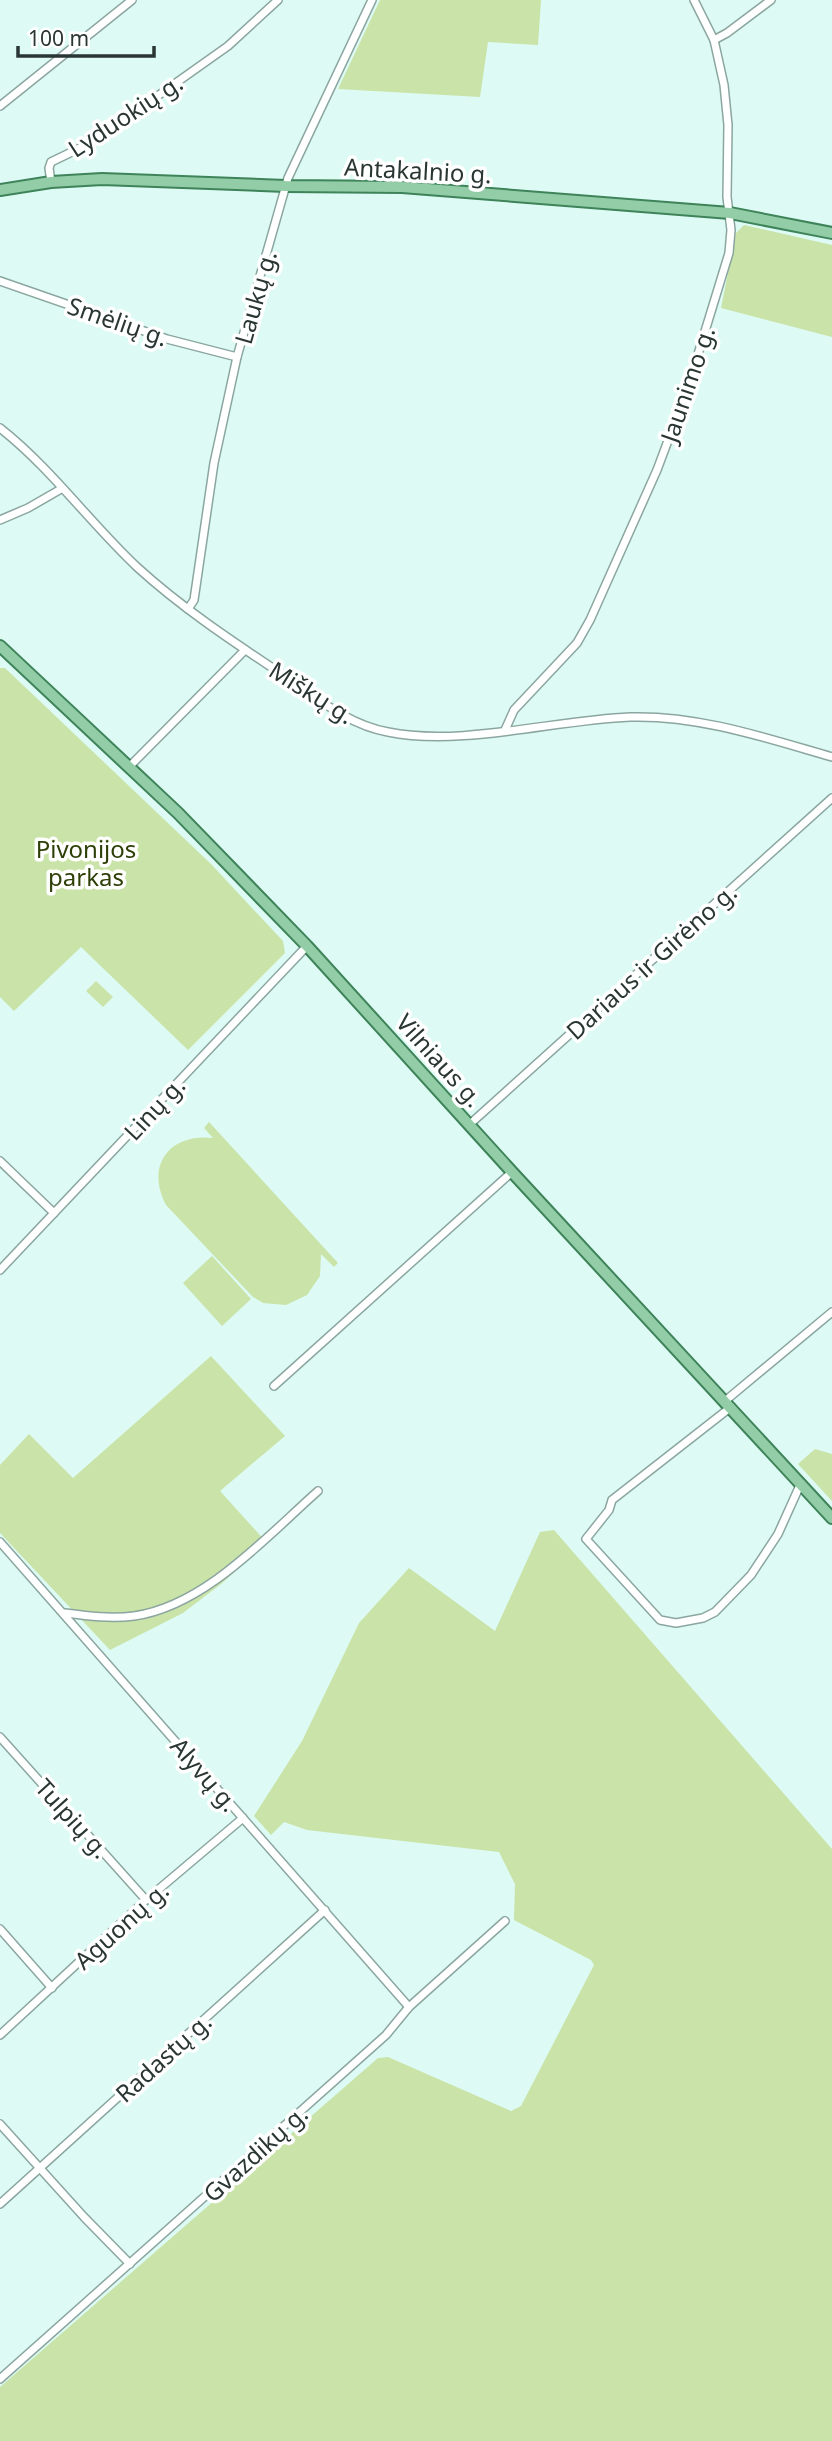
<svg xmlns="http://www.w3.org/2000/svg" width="832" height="2441" viewBox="0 0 832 2441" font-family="'Noto Sans',sans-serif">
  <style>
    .green { fill: #cae3a8 }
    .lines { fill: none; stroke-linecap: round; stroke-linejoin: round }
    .minor-casing { stroke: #8ba6a0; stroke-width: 10 }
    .primary-casing { stroke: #3e8359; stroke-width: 14 }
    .minor { stroke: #fff; stroke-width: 7 }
    .primary { stroke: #92cda7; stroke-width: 10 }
    .labels { text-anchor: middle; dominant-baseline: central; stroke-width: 7; stroke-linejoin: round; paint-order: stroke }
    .street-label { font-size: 24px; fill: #2a3633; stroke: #fff }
    .park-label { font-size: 24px; fill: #2e4008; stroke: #fff }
  </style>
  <rect width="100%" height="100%" fill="#ddfbf4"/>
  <g class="green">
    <polygon points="380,0 541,0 538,45 488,42 480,97 338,89"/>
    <polygon points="744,225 832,245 832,337 721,308 736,233"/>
    <polygon points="0,668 5,668 211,864 283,941 285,953 188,1050 81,947 14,1011 0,997"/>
    <polygon points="96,981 113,997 103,1007 86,991"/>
    <path d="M209,1122L338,1263L334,1267L321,1254L320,1276L307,1295L286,1305L263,1303L253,1297L166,1205C145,1165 170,1133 213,1138L204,1128Z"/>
    <polygon points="212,1256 251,1299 222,1326 183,1283"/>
    <polygon points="211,1356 285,1436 220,1491 267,1543 221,1584 183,1613 110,1650 0,1533 0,1465 29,1434 73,1478"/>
    <polygon points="815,1449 832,1454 832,1501 798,1464"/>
    <polygon points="554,1530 832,1849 832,2441 0,2441 0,2387 378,2058 388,2057 511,2111 521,2106 594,1965 591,1960 514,1920 515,1884 499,1852 307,1830 284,1822 271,1835 254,1816 302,1741 359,1623 409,1568 495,1631 540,1532"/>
  </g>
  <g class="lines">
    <defs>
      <g id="minor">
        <polyline points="714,40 727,33 771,0"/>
        <polyline points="0,106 132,0"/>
        <polyline points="51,182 49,168 51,162 82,147 118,124 228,46 278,0"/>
        <polyline points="0,281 167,339 237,357"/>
        <path d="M0,428C51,468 90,523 137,567C183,609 235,643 286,677C318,699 349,725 388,732C461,747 554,720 630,717C699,715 766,738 832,757"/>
        <polyline points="0,520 28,508 61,489"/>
        <polyline points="188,609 194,600 214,463 237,357 288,178 372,0"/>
        <polyline points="505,730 514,710 577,643 590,620 657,470 687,390 729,253 731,230 727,197 728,125 724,85 714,40 694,0"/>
        <polyline points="129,767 245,650"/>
        <polyline points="470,1124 832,798"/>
        <polyline points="0,1161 54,1213"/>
        <polyline points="0,1270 307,946"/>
        <polyline points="274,1386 512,1172"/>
        <polyline points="725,1401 832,1312"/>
        <polyline points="731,1407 612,1500 609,1510 586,1539 660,1620 676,1623 703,1618 715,1612 751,1575 778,1534 801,1483"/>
        <polyline points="0,1542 409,2007"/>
        <path d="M65,1613C88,1616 111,1619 134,1616C205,1606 267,1536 318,1491"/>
        <polyline points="0,1737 146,1900"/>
        <polyline points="0,1929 52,1988"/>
        <polyline points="0,2035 146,1900 243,1818"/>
        <polyline points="0,2124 84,2217 130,2264"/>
        <polyline points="0,2204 325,1910"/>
        <polyline points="0,2379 386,2035 409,2007 505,1921"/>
      </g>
      <g id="primary">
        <polyline points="0,190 51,182 102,179 286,186 402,187 730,213 832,233"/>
        <polyline points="0,646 178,813 307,946 512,1172 832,1518"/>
      </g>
    </defs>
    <use href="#minor" class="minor-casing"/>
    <use href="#primary" class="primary-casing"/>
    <use href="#minor" class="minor"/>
    <use href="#primary" class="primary"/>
  </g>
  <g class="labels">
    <g class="street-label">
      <text transform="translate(125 115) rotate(-33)">Lyduokių g.</text>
      <text transform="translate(418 170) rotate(3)">Antakalnio g.</text>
      <text transform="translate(255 297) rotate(-74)">Laukų g.</text>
      <text transform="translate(118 321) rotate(19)">Smėlių g.</text>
      <text transform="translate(687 384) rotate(-71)">Jaunimo g.</text>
      <text transform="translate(312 692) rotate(32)">Miškų g.</text>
      <text transform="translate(651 961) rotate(-42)">Dariaus ir Girėno g.</text>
      <text transform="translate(440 1060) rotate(48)">Vilniaus g.</text>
      <text transform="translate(154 1108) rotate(-47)">Linų g.</text>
      <text transform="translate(205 1774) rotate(49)">Alyvų g.</text>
      <text transform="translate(73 1818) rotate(48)">Tulpių g.</text>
      <text transform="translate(121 1925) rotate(-42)">Aguonų g.</text>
      <text transform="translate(163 2057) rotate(-42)">Radastų g.</text>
      <text transform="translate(255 2153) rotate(-42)">Gvazdikų g.</text>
    </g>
    <g class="park-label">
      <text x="86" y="848">Pivonijos<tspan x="86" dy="28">parkas</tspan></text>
    </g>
  </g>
  <path d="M18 46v10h136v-10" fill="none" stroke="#2a3633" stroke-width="3.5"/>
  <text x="28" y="46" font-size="21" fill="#2a3633" stroke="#ffffff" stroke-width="5" paint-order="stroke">100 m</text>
</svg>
